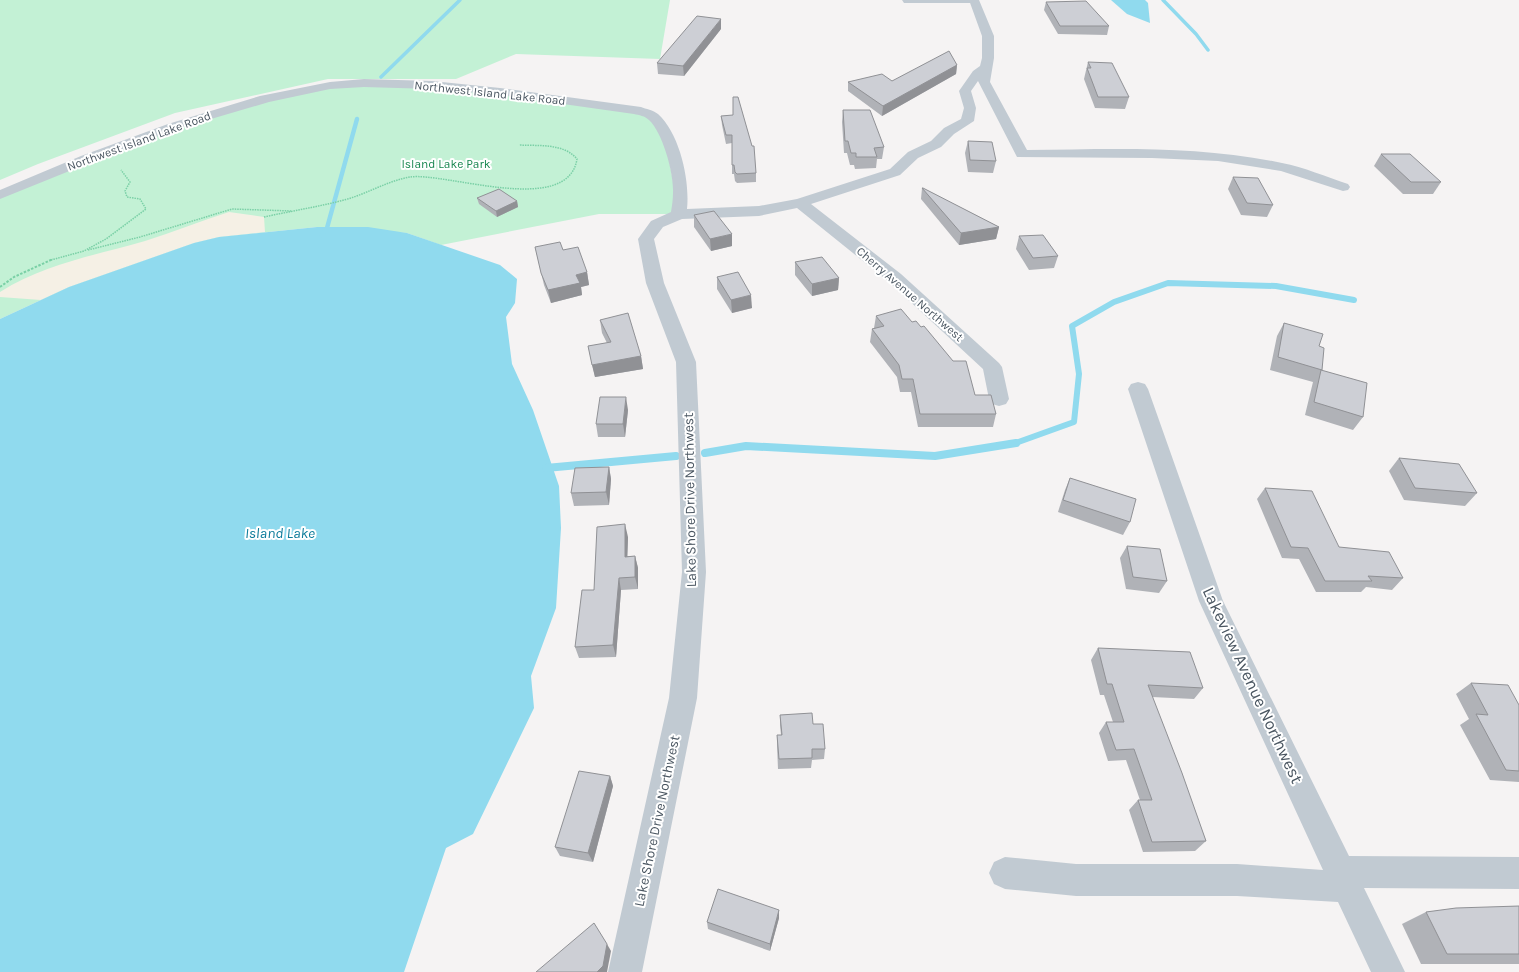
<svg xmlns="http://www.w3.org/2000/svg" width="1519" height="972" viewBox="0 0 1519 972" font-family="Karla,sans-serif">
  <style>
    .green { fill: #c3f1d5 }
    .sand { fill: #f5f0e5 }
    .water { fill: #90daee }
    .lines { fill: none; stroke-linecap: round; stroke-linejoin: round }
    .stream-far3 { stroke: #90daee; stroke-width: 3.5 }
    .stream-far2 { stroke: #90daee; stroke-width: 4.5 }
    .stream-far1 { stroke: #90daee; stroke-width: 6 }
    .stream { stroke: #90daee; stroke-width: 8 }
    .path-far1 { stroke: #7ad0a6; stroke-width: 1.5; stroke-dasharray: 1.5 1; stroke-linecap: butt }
    .path { stroke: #7ad0a6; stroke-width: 2; stroke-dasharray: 2.5 1.5; stroke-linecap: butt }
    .service { fill: #c1cad2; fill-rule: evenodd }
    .minor { fill: #c1cad2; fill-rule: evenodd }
    .wall { fill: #b0b2b7 }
    .shaded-wall { fill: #909195 }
    .building { fill: #cdcfd5; stroke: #909195 }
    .labels { text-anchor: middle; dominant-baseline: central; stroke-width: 4; stroke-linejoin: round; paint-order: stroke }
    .far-street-label { font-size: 12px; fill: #4a5661; stroke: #fff }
    .far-park-label { font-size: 12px; fill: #17864f; stroke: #fff }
    .street-label { font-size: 14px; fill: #4a5661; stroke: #fff }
    .water-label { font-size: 15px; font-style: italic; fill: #0c7c9b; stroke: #fff }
    .near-street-label { font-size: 17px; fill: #4a5661; stroke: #fff }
  </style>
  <rect width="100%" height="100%" fill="#f5f3f3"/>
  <g class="green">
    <polygon points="0,0 670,0 660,59 516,54 456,79 328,79 175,113 38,164 0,180"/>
    <polygon points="363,83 462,87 648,114 664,133 679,214 599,214 441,245 407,233 317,227 219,237 194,243 69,287 0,319 0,195 125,143 281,94"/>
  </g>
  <path class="sand" d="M229,212L264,217L265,232L219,237L194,243L69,287L41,300L0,297V292C46,263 94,256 145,241C173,232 201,221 229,212Z"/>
  <g class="water">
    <polygon points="1111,0 1145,0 1148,3 1150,23 1127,14"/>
    <polygon points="317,227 368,227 407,233 500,265 517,279 515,303 506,317 512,364 533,410 559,486 561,528 556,608 531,676 534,708 473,834 446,848 404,972 0,972 0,319 69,287 194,243 219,237"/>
  </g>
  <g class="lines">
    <g class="stream-far3">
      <polyline points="1163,0 1196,34 1208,50"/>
      <polyline points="381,77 460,0"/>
    </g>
    <polyline class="stream-far2" points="322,235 327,228 357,119"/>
    <polyline class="stream-far1" points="1013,444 1074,422 1079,374 1072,326 1114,302 1168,283 1276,286 1354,300"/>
    <g class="stream">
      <polyline points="705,453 746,446 935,456 1016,443"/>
      <polyline points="546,468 676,456"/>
    </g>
    <g class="path-far1">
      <path d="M264,217C291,211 318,207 344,200C367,194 387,181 410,177C446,172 568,217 577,159C564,143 538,146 519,145"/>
      <polyline points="88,250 140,237 232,209 291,211"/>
      <polyline points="51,260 84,251 106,239 146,209 140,199 127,197 125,191 130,182 121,170"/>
    </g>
    <polyline class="path" points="0,287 14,277 53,259"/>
    <polygon class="service" points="902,0 976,0 977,1 974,3 904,3"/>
    <g class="minor">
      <path d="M969,0H979L994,36V58L990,82L1027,150C1112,149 1198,145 1282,163C1304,167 1326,177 1348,184L1350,187L1348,190L1343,191L1281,171L1218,161L1152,158L1017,157L978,81L971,91L976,108L974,121L954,134L941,147L918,158L900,175L811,204L901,274L999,363L1002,367L1009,399L1006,404L999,406L992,404L989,399L983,369L889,282L797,208L759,216L682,219L663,227L654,239L664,283L696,362L706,572L697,698L642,972H608L669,698L682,572L676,362L646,283L638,239L651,221L671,212C672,206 673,199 673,193C674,174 663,133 649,120C645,116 639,115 634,114L500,95L432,89L364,87L330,89L269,102L177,129L119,151L0,199V190L81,156L168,124L260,96L330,82L364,79L432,81L500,88L641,107C646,109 653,110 658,114C680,134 690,181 687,209L759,206L797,199L890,169L908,152L931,141L944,128L961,119L964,108L959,91L973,71L980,66L982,58V36Z"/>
      <polygon points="1138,382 1145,384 1148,389 1223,601 1349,856 1519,857 1519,889 1364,888 1405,972 1371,972 1338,902 1237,896 1076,896 1005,889 994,884 989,873 994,862 1005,857 1076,864 1237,864 1323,870 1199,601 1128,389 1131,384"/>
    </g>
  </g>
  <g class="wall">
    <polygon points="1046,2 1109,26 1107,35 1058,34 1044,10"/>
    <polygon points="721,29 684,76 658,74 657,63"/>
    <polygon points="1088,62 1129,97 1125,109 1095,108 1084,79"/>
    <polygon points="957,65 956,74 882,116 848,91 848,82 892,81"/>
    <polygon points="843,110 884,147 882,159 877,159 876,168 855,169 854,165 850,165 847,153 844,153 842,122"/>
    <polygon points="721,116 756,173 756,182 737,183 735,181 734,174 732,174 732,143 726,144 722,125"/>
    <polygon points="968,141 996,161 993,173 968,172 965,153"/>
    <polygon points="1381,154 1441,182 1433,194 1403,194 1374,166"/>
    <polygon points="1233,177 1273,205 1267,217 1241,215 1228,189"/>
    <polygon points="922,188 999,227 996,239 959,245 921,199"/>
    <polygon points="477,198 517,201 518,207 497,217 479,204"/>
    <polygon points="694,215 732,246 711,251 694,227"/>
    <polygon points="1019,236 1058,256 1054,268 1029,270 1016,249"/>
    <polygon points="535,247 563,250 587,272 589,285 581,287 582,295 551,303 544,285"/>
    <polygon points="795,262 839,278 838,290 812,296 795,275"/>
    <polygon points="717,277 752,308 732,313 717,289"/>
    <polygon points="876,316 975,395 996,414 993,427 918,427 911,392 900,392 897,377 870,342 872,329 874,328"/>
    <polygon points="600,320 641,356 643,369 595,377 588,346 607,343 602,333"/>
    <polygon points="1284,323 1319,346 1322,370 1363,417 1353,430 1305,415 1313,382 1270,370 1277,336"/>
    <polygon points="628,410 625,437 598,437 596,424"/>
    <polygon points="1399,458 1477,493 1465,506 1404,500 1389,471"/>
    <polygon points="609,467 611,479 609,505 574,506 571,493"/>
    <polygon points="1070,478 1130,522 1123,535 1058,512 1065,490"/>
    <polygon points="1265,488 1339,547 1403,578 1392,590 1366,587 1361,592 1316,592 1299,559 1282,558 1257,499"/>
    <polygon points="628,537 627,556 635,556 638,568 638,589 621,590 616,657 579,658 575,647 594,590"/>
    <polygon points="1127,546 1167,581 1159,593 1126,589 1120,558"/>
    <polygon points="1098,648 1203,688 1194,699 1152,697 1206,841 1195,851 1143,852 1129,810 1138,800 1140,800 1126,760 1108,761 1099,733 1106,722 1113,722 1104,695 1100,695 1091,660"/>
    <polygon points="1471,683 1519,705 1519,782 1490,780 1460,725 1469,719 1456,694"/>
    <polygon points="780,715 813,724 825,749 824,759 812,760 811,768 778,769 777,745 777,735 781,735 780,725"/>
    <polygon points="610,776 613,786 593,862 560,856 555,847"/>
    <polygon points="1519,906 1519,964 1421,964 1402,924 1426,912"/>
    <polygon points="779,910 779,918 770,951 708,929 707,922"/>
  </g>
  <g class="shaded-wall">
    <polygon points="721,19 721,29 684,76 683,66"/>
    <polygon points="957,65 956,74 882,116 883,106"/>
    <polygon points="517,201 518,207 497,217 496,211"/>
    <polygon points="999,227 996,239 959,245 961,233"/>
    <polygon points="732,234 732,246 711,251 710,239"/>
    <polygon points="587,272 589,285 581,287 582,295 551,303 548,290 576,275"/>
    <polygon points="839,278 838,290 812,296 812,284"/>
    <polygon points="751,295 752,308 732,313 731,300"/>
    <polygon points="641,356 643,369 595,377 592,365"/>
    <polygon points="626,397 628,410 625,437 623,424"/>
    <polygon points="609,467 611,479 609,505 606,492"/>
    <polygon points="625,524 628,537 627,569 625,557"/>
    <polygon points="635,556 638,568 638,589 635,577"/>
    <polygon points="619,578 621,590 616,657 613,645"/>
    <polygon points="610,776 613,786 593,862 588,853"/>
    <polygon points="779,910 779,918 770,951 770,944"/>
    <polygon points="607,944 611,951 607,972 597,972"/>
  </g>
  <g class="building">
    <polygon points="1086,1 1109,26 1060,26 1046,2"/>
    <polygon points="697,16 721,19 683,66 657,63"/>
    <polygon points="949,51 957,65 883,106 848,82 882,74 892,81"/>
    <polygon points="1088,62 1112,63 1129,97 1098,97 1087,68 1091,68"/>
    <polygon points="733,97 738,97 752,146 754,146 756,173 737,174 735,172 734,165 732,165 732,135 726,135 721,116 733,115"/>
    <polygon points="843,110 870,110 884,147 874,148 877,157 856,157 856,153 851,153 848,141 845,141"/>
    <polygon points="968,141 992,142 996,161 970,160"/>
    <polygon points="1381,154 1410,154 1441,182 1411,182"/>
    <polygon points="1233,177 1258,178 1273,205 1247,203"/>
    <polygon points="922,188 923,188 999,227 961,233"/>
    <polygon points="499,189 517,201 496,211 477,198"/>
    <polygon points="714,211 732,234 710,239 694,215"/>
    <polygon points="1043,235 1058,256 1033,258 1019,236"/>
    <polygon points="560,242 563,250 578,247 587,272 576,275 580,283 548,290 541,273 535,247"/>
    <polygon points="822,257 839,278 812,284 795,262"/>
    <polygon points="738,272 751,295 731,300 717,277"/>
    <polygon points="901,309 912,322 916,321 921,327 924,326 953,361 966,361 975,395 991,395 996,414 920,414 913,379 902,379 899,365 872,329 884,326 876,316"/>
    <polygon points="628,313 641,356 592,365 588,346 611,342 600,320"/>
    <polygon points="1284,323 1323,334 1319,346 1324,348 1322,370 1278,357"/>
    <polygon points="1321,370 1367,383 1363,417 1314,402"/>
    <polygon points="600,397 626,397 623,424 596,424"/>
    <polygon points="1399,458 1459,464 1477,493 1415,488"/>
    <polygon points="609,467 606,492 571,493 575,468"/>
    <polygon points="1070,478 1136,499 1130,522 1063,500"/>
    <polygon points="1265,488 1312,491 1339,547 1389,552 1403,578 1368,576 1372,581 1325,581 1308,548 1291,547"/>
    <polygon points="625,524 625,557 635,556 635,577 619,578 613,645 575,647 582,590 594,590 597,527"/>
    <polygon points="1127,546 1160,549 1167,581 1133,577"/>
    <polygon points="1098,648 1190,652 1203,688 1148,685 1182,773 1206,841 1152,842 1138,800 1152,800 1134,749 1116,750 1106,722 1124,722 1112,684 1107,684"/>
    <polygon points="1471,683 1508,685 1519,705 1519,771 1506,770 1476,714 1488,715"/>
    <polygon points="812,713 813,724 823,724 825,749 812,749 812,758 779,759 777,735 782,735 780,715"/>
    <polygon points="579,771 610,776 588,853 555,847"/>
    <polygon points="718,889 779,910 770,944 707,922"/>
    <polygon points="1519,906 1519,954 1447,954 1426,912 1456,908"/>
    <polygon points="594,923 607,944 603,966 597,972 536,972"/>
  </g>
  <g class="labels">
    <g class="far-street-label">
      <text transform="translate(490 93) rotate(6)">Northwest Island Lake Road</text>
      <text transform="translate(139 141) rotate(-20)">Northwest Island Lake Road</text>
      <text transform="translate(910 294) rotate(41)">Cherry Avenue Northwest</text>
    </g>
    <g class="far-park-label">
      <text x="446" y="164">Island Lake Park</text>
    </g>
    <g class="street-label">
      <text transform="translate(690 500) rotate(-91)">Lake Shore Drive Northwest</text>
      <text transform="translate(657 821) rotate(-78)">Lake Shore Drive Northwest</text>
    </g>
    <g class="water-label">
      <text x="280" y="533">Island Lake</text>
    </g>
    <g class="near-street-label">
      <text transform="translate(1253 685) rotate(65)">Lakeview Avenue Northwest</text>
    </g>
  </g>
</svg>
